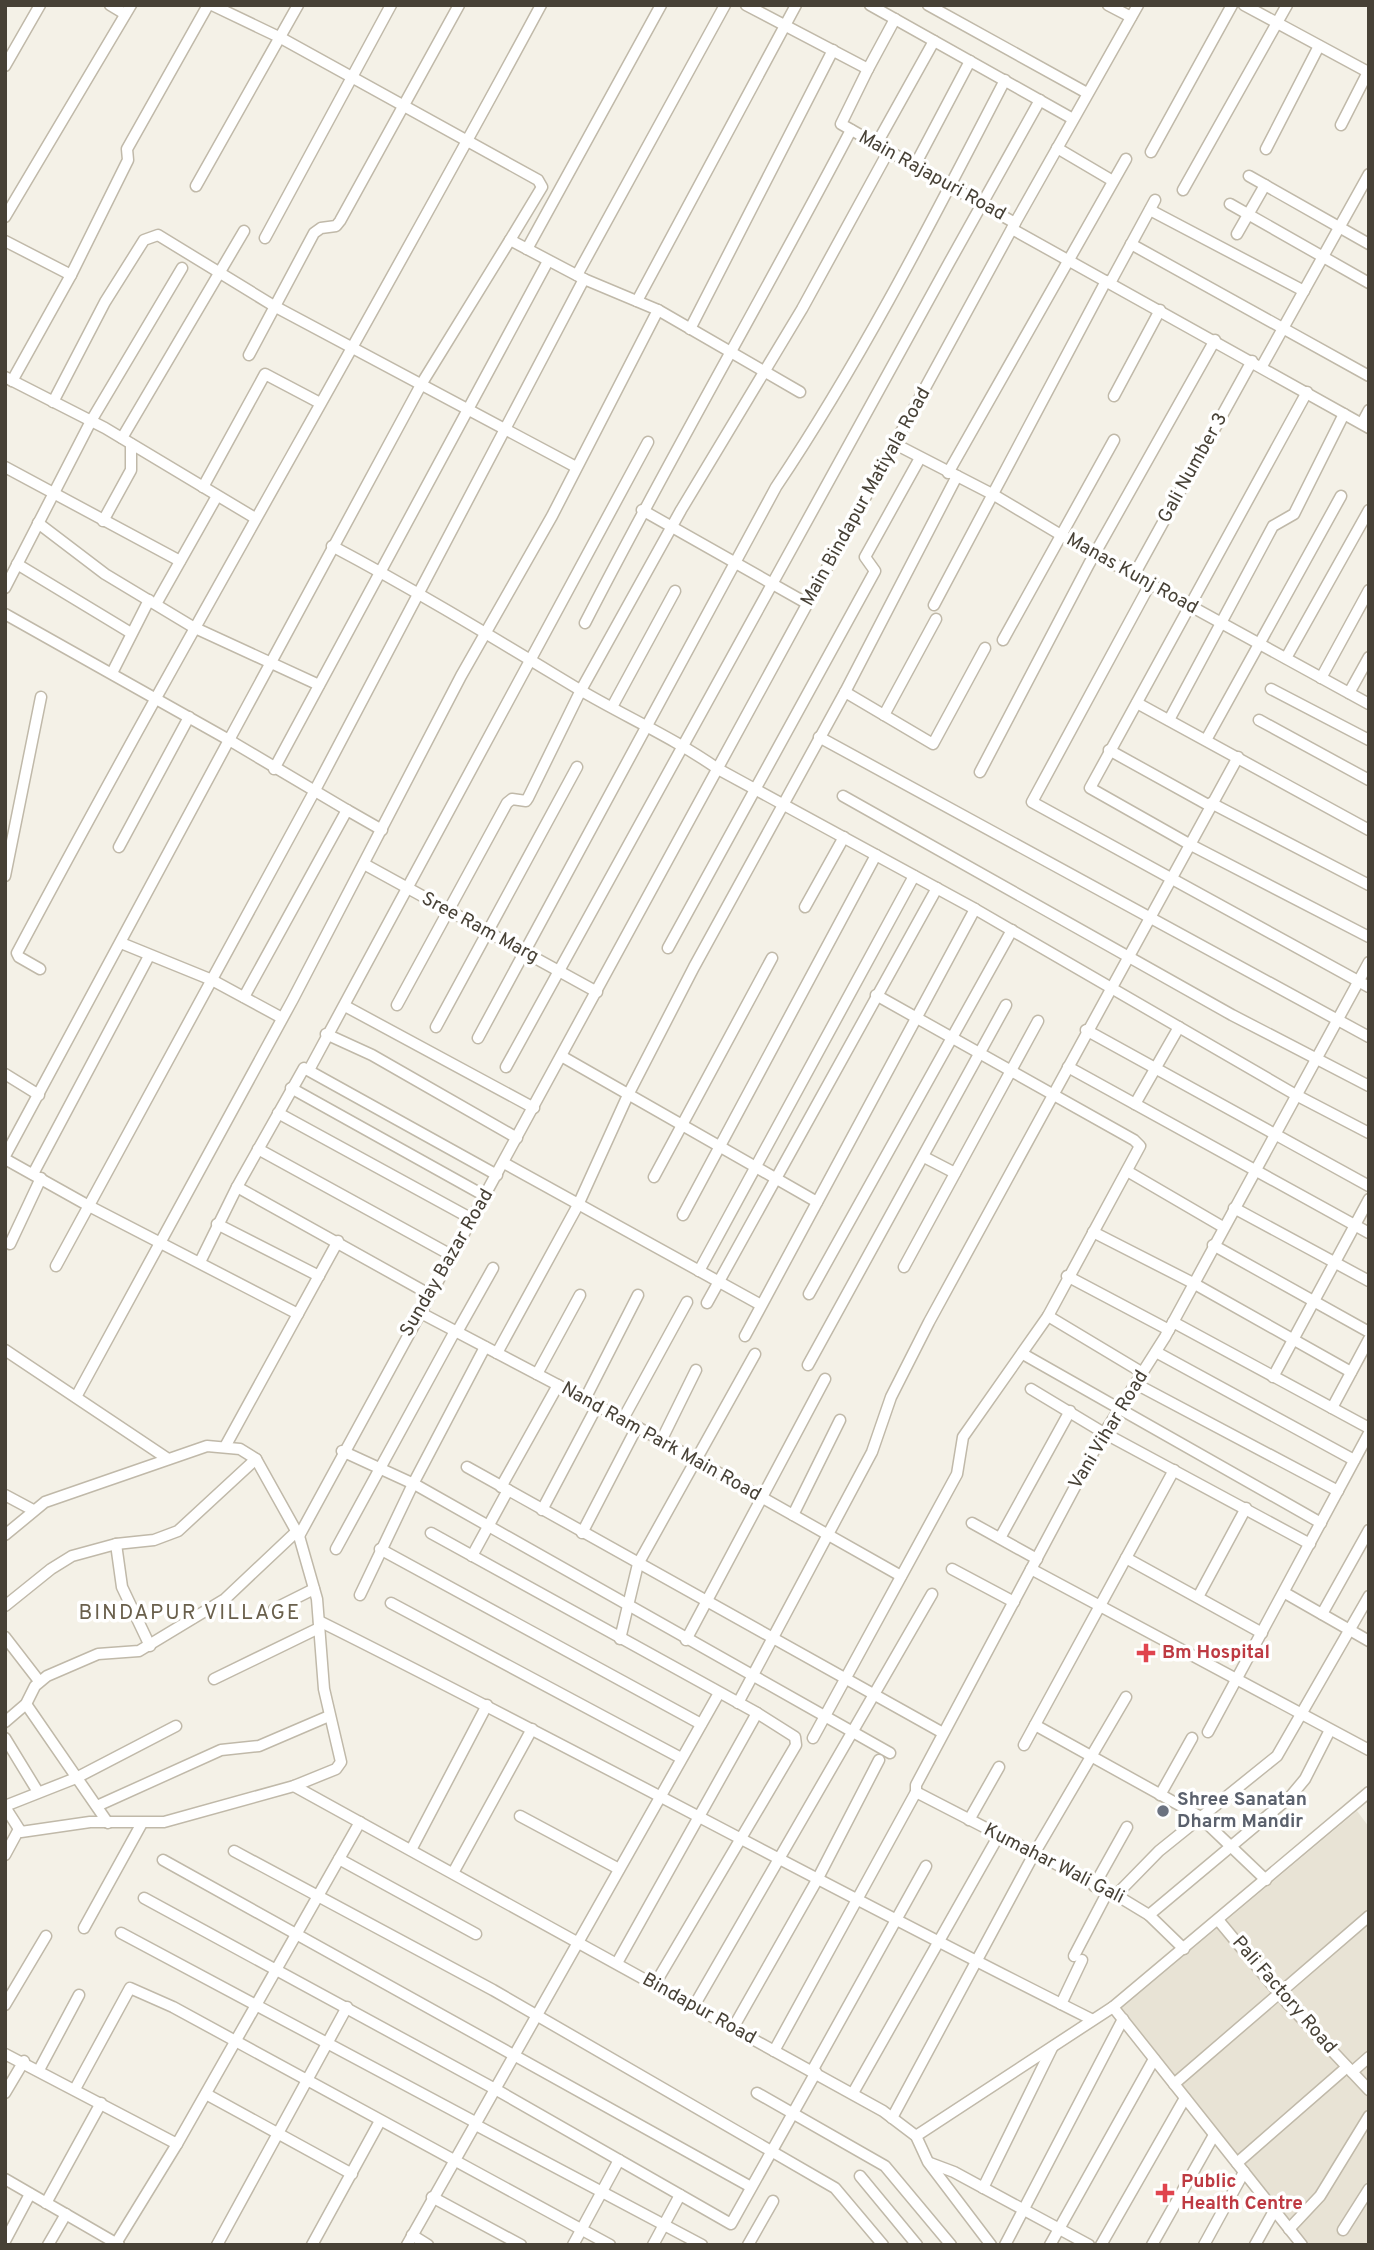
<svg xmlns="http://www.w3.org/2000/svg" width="1374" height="2250" viewBox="0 0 1374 2250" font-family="Overpass,sans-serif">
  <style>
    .residential { fill: #e8e3d5 }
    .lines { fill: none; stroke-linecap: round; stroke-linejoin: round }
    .street-casing { stroke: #c0b9a9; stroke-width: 13 }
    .street { stroke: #fff; stroke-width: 10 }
    .health-dot { fill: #e0444e; stroke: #fff; stroke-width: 2.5 }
    .worship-dot { fill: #6b7280; stroke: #fff; stroke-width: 2.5 }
    .labels { text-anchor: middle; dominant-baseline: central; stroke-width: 7; stroke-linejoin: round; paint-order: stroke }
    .street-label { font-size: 19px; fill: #474136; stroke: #fff }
    .health-label { font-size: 19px; font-weight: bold; fill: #be3a42; stroke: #fff; text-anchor: start }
    .worship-label { font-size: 19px; font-weight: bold; fill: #5b616d; stroke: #fff; text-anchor: start }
    .neighbourhood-label { font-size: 21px; letter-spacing: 2px; fill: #6a604c; stroke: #fff }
  </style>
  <rect width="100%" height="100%" fill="#f4f1e7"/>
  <polygon class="residential" points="1357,1811 1369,1827 1369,2245 1307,2245 1122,2008"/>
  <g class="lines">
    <defs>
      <g id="street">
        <polyline points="110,5 125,14"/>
        <polyline points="212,5 281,38 538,180 542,187 510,240 584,279 658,310 800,392"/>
        <polyline points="746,5 868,69 841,124 1015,223"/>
        <polyline points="870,5 1073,119"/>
        <polyline points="928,5 1087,93"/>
        <polyline points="1108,5 1131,17"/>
        <polyline points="1244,5 1368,72"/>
        <polyline points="5,66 40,5"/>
        <polyline points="868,69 895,19"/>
        <polyline points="1341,125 1369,70"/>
        <polyline points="876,145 934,41"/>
        <polyline points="1057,148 1113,181"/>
        <polyline points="1266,149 1319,46"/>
        <polyline points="1151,152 1232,5"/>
        <polyline points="914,167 970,61"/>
        <polyline points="1249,176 1369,244"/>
        <polyline points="196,186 298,5"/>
        <polyline points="1183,190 1287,5"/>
        <polyline points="1230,204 1369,283"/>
        <polyline points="1150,210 1304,291"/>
        <polyline points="5,217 131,5"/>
        <polyline points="1012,229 1369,428"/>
        <polyline points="1237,234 1265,185"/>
        <polyline points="265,238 391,5"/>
        <polyline points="5,241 71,275"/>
        <polyline points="1131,244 1369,376"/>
        <polyline points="527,249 661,5"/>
        <polyline points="577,275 725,5"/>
        <polyline points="1110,283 1155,200"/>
        <polyline points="637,301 796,5"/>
        <polyline points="690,329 833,50"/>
        <polyline points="249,355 314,233 321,228 336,226 340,221 459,5"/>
        <polyline points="1262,366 1369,174"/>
        <polyline points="5,377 105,428 255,518"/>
        <polyline points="12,381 71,275 128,160 127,149 208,5"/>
        <polyline points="1307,392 1090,788 1189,844 1369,937"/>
        <polyline points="1114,396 1160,310"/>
        <polyline points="53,402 105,302 144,240 158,235 274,306 576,467"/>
        <polyline points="1362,423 1369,410"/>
        <polyline points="122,438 244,231"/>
        <polyline points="895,444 994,495 1061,535 1369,704"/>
        <polyline points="5,467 180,561"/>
        <polyline points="948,473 1126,159"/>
        <polyline points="203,487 265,374 320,403"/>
        <polyline points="642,510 808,604"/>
        <polyline points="103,521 131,470 131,444"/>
        <polyline points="38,523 105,574 193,627 319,685"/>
        <path d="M332,546C417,591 497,640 580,690C626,717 674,738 718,769L975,909L1296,1095L1369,1133"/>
        <polyline points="17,564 131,633"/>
        <polyline points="1134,575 1252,361"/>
        <polyline points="1150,584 1032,802 1369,987"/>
        <polyline points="5,588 91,421 182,268"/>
        <polyline points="156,604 217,496"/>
        <polyline points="934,605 1106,281"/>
        <polyline points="5,614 229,740 422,383 510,240"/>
        <path d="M585,623C670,457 764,296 851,130"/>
        <polyline points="1003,640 1114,440"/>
        <polyline points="1286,658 1369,510"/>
        <polyline points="112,673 149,600"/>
        <polyline points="1321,678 1369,590"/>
        <polyline points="1271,689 1369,740"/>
        <polyline points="845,692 933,744 985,648"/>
        <polyline points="1349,693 1369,657"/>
        <polyline points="1137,703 1369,830"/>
        <polyline points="612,707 675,591"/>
        <polyline points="884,715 936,619"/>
        <polyline points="1169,720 1273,526 1294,514 1344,414"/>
        <polyline points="1259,720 1369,780"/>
        <polyline points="819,737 1369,1037"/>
        <polyline points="1206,740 1341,496"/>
        <polyline points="1109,750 1210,806"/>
        <polyline points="274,769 548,261"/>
        <polyline points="980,772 1089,564 1215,340"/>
        <polyline points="843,796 1232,1015 1369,1086"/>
        <polyline points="1211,803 1369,885"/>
        <polyline points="119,847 189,717"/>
        <polyline points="364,864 597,992"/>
        <polyline points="5,876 41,697"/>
        <polyline points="805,907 844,837"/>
        <polyline points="121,943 212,980 282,1018"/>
        <polyline points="668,948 875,571 865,557 920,458"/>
        <path d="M40,969L19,957L17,953C187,634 370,323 541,5"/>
        <polyline points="244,997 347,810 382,830"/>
        <polyline points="397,1005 507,803 512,799 526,801 528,798 581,690 681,510 802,309 888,152"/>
        <polyline points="345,1006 534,1108"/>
        <polyline points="436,1027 577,767"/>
        <polyline points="1086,1030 1369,1186"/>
        <polyline points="326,1034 372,1055 517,1138"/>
        <path d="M478,1038L776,487C863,357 933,219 1005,80"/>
        <polyline points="563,1057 817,1202"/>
        <path d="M506,1067C684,744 860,421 1040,100"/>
        <polyline points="1068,1067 1369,1233"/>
        <polyline points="309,1070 648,442"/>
        <polyline points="5,1074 39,1095"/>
        <polyline points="291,1088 485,1196"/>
        <polyline points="1135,1104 1179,1027"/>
        <polyline points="278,1113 472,1219"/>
        <polyline points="258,1149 451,1255"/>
        <polyline points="5,1156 229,740 347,810"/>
        <polyline points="924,1157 955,1173"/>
        <polyline points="5,1159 89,1206 298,1314"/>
        <polyline points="504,1163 761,1305"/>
        <polyline points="1127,1171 1223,1227"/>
        <polyline points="33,1174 149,956"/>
        <polyline points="654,1177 772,958"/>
        <polyline points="237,1187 429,1294"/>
        <polyline points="1234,1208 1369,1281"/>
        <polyline points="683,1215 876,855"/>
        <polyline points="217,1224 319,1276"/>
        <polyline points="1093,1232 1193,1283 1351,1372"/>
        <polyline points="10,1244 41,1178"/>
        <polyline points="1213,1245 1369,1332"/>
        <polyline points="200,1262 237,1187 304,1068 497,1175"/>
        <polyline points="56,1266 314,792 584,279"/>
        <polyline points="904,1267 1038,1021"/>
        <polyline points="699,1271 914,876"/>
        <polyline points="1067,1276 1169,1330"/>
        <polyline points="809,1294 1012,930"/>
        <polyline points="707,1303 937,888"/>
        <polyline points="419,1312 632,1424 901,1576"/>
        <polyline points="1048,1316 1143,1373"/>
        <polyline points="1173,1322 1369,1428"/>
        <polyline points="457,1332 493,1268"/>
        <polyline points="745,1336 975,909"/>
        <polyline points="5,1350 168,1459"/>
        <polyline points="1156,1352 1354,1460"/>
        <polyline points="497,1353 578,1205 628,1095 694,967 845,692 957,476"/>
        <polyline points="1023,1354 1321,1523"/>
        <polyline points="808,1365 1006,1005"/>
        <polyline points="537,1374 580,1295"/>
        <polyline points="1273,1377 1369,1199"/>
        <polyline points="1136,1384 1338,1491"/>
        <polyline points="1031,1389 1104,1433 1310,1544"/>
        <polyline points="76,1397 293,999 461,676 552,516 658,310"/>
        <polyline points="585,1399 638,1295"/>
        <polyline points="1332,1408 1369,1339"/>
        <polyline points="623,1419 687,1302"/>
        <polyline points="661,1441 696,1370"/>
        <polyline points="226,1445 338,1241"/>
        <polyline points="342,1451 416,1485 890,1753"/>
        <polyline points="467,1467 943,1733"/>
        <polyline points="501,1487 558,1385"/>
        <polyline points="5,1495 33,1510"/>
        <polyline points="542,1510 597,1406"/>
        <polyline points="793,1515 840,1420"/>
        <polyline points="972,1523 1037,1559"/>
        <polyline points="431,1533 757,1713 795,1737 796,1745 655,1984"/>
        <polyline points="582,1533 637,1427"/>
        <polyline points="5,1535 45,1502 207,1446 240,1449 256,1459 299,1536 317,1599 324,1689 341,1762 336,1769 294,1786 164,1822 90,1822 21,1832 5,1807"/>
        <polyline points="299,1536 1015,223 1138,5"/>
        <polyline points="1000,1538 1070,1411"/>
        <polyline points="116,1544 122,1587 150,1646"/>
        <polyline points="336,1549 455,1331"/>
        <polyline points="380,1549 701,1724"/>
        <polyline points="472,1556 508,1490"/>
        <polyline points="1126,1558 1262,1633"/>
        <polyline points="952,1569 1014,1602"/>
        <polyline points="1031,1569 1369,1750"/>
        <polyline points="1285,1593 1369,1641"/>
        <polyline points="360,1595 413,1484 485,1347"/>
        <polyline points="1198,1597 1246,1508"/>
        <polyline points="391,1603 681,1758"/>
        <polyline points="5,1606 51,1569 72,1556 116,1544 154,1540 178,1531 256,1459"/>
        <polyline points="274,1609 314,1589"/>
        <polyline points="1322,1614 1369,1530"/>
        <path d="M319,1621C578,1750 832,1890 1091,2019"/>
        <polyline points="5,1637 39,1681"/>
        <polyline points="620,1639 638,1564 755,1354"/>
        <polyline points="686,1640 825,1379"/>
        <polyline points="214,1679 319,1628"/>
        <polyline points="738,1703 872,1452 891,1397 929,1322 1238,757"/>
        <polyline points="26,1704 108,1823"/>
        <polyline points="5,1722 26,1704 35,1686 47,1676 98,1654 139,1651 225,1599 296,1532"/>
        <polyline points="1035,1725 1199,1816 1266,1880"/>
        <polyline points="1208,1732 1369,1433"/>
        <polyline points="5,1738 38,1792"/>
        <polyline points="813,1738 957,1474 963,1437 1048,1316 1140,1146 1134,1140 876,995"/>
        <polyline points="1024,1745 1174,1470"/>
        <polyline points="294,1786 883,2111 916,2136 928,2162 991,2245"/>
        <polyline points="916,1792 1116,1895 1149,1915 1184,1949"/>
        <polyline points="1160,1795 1192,1738"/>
        <polyline points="5,1806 76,1778 176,1726"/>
        <polyline points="97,1806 221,1750 259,1746 329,1716"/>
        <polyline points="520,1816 619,1869"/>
        <polyline points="969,1820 999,1767"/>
        <polyline points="411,1850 487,1705"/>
        <polyline points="234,1851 493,1990 835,2188 883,2245"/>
        <polyline points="5,1855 18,1831"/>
        <polyline points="339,1859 476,1934"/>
        <polyline points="163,1860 751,2187"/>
        <polyline points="453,1873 532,1729"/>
        <polyline points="1094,1886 1127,1827"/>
        <polyline points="1116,1895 1159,1851 1277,1756 1369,1596"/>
        <polyline points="144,1898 495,2089 731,2224 816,2072"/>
        <polyline points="1149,1915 1290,1797 1305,1779 1330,1730"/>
        <polyline points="1219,1921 1288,2004 1369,2090"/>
        <polyline points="84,1928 142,1823"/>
        <polyline points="121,1933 475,2122"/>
        <polyline points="1074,1956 1107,1893"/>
        <polyline points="617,1963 757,1713"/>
        <polyline points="1061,2004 1082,1960"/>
        <polyline points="5,2005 46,1936"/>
        <polyline points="694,2006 932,1594"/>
        <polyline points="1113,2007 1302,2245"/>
        <polyline points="733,2028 817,1880 879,1760"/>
        <polyline points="774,2051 916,1792 916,1785 1101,1438 1165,1337 1369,962"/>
        <polyline points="5,2054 177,2144 360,1822"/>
        <polyline points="39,2070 79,1995"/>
        <polyline points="812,2071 926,1866"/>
        <polyline points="1352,2072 1369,2057"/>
        <polyline points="1174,2084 1369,1916"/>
        <polyline points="75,2089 130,1988 173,2007 610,2245"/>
        <polyline points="5,2093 24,2061"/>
        <polyline points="757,2093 885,2166 951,2245"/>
        <polyline points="853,2093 999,1835"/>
        <polyline points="206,2094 352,2174"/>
        <polyline points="892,2118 1034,1854 1126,1697"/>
        <polyline points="474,2124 702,2245"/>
        <polyline points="916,2136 1113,2007 1369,1792"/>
        <polyline points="930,2163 954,2172 1089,2245"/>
        <polyline points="1237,2163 1347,2067"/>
        <polyline points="860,2176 917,2245"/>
        <polyline points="5,2179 119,2245"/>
        <polyline points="983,2188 1052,2048"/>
        <polyline points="432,2197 521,2245"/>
        <polyline points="46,2203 101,2103"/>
        <polyline points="1289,2229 1320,2196 1369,2116"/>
        <polyline points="1343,2230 1369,2189"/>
        <polyline points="412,2235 428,2245"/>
        <polyline points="5,2241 30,2194"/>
        <polyline points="48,2245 66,2214"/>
        <polyline points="115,2245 177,2144"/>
        <polyline points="217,2245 347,2007"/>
        <polyline points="312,2245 380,2121"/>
        <polyline points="407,2245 719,1693"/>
        <polyline points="573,2245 619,2160"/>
        <polyline points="653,2245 680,2195"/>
        <polyline points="748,2245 773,2201"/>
        <polyline points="1005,2245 1123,2019"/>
        <polyline points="1050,2245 1154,2059"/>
        <polyline points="1101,2245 1185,2098"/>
        <polyline points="1152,2245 1214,2135"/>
        <polyline points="1204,2245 1244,2172"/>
        <polyline points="1255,2245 1274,2211"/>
      </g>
    </defs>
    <use href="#street" class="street-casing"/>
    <use href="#street" class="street"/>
  </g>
  <g class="health-dot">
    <path d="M1142.5 1642.5h7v7h7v7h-7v7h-7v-7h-7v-7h7z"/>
    <path d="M1161.5 2182.5h7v7h7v7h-7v7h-7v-7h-7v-7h7z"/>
  </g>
  <circle class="worship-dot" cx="1163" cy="1811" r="7"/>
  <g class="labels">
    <g class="street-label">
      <text transform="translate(932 176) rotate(29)">Main Rajapuri Road</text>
      <text transform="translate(1193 468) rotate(-61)">Gali Number 3</text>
      <text transform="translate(866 497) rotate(-61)">Main Bindapur Matiyala Road</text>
      <text transform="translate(1132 574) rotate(29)">Manas Kunj Road</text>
      <text transform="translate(480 928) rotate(28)">Sree Ram Marg</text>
      <text transform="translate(447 1263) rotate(-60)">Sunday Bazar Road</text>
      <text transform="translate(1109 1430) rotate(-59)">Vani Vihar Road</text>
      <text transform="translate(661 1442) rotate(29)">Nand Ram Park Main Road</text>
      <text transform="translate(1054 1864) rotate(27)">Kumahar Wali Gali</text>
      <text transform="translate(1284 1995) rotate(49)">Pali Factory Road</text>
      <text transform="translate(699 2009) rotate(29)">Bindapur Road</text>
    </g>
    <g class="health-label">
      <text x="1162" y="1653">Bm Hospital</text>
      <text x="1181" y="2182">Public<tspan x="1181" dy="22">Health Centre</tspan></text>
    </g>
    <g class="worship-label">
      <text x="1177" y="1800">Shree Sanatan<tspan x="1177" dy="22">Dharm Mandir</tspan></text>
    </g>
    <g class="neighbourhood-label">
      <text x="190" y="1613">BINDAPUR VILLAGE</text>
    </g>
  </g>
  <rect width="1374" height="2250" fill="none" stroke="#474136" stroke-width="14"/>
</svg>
